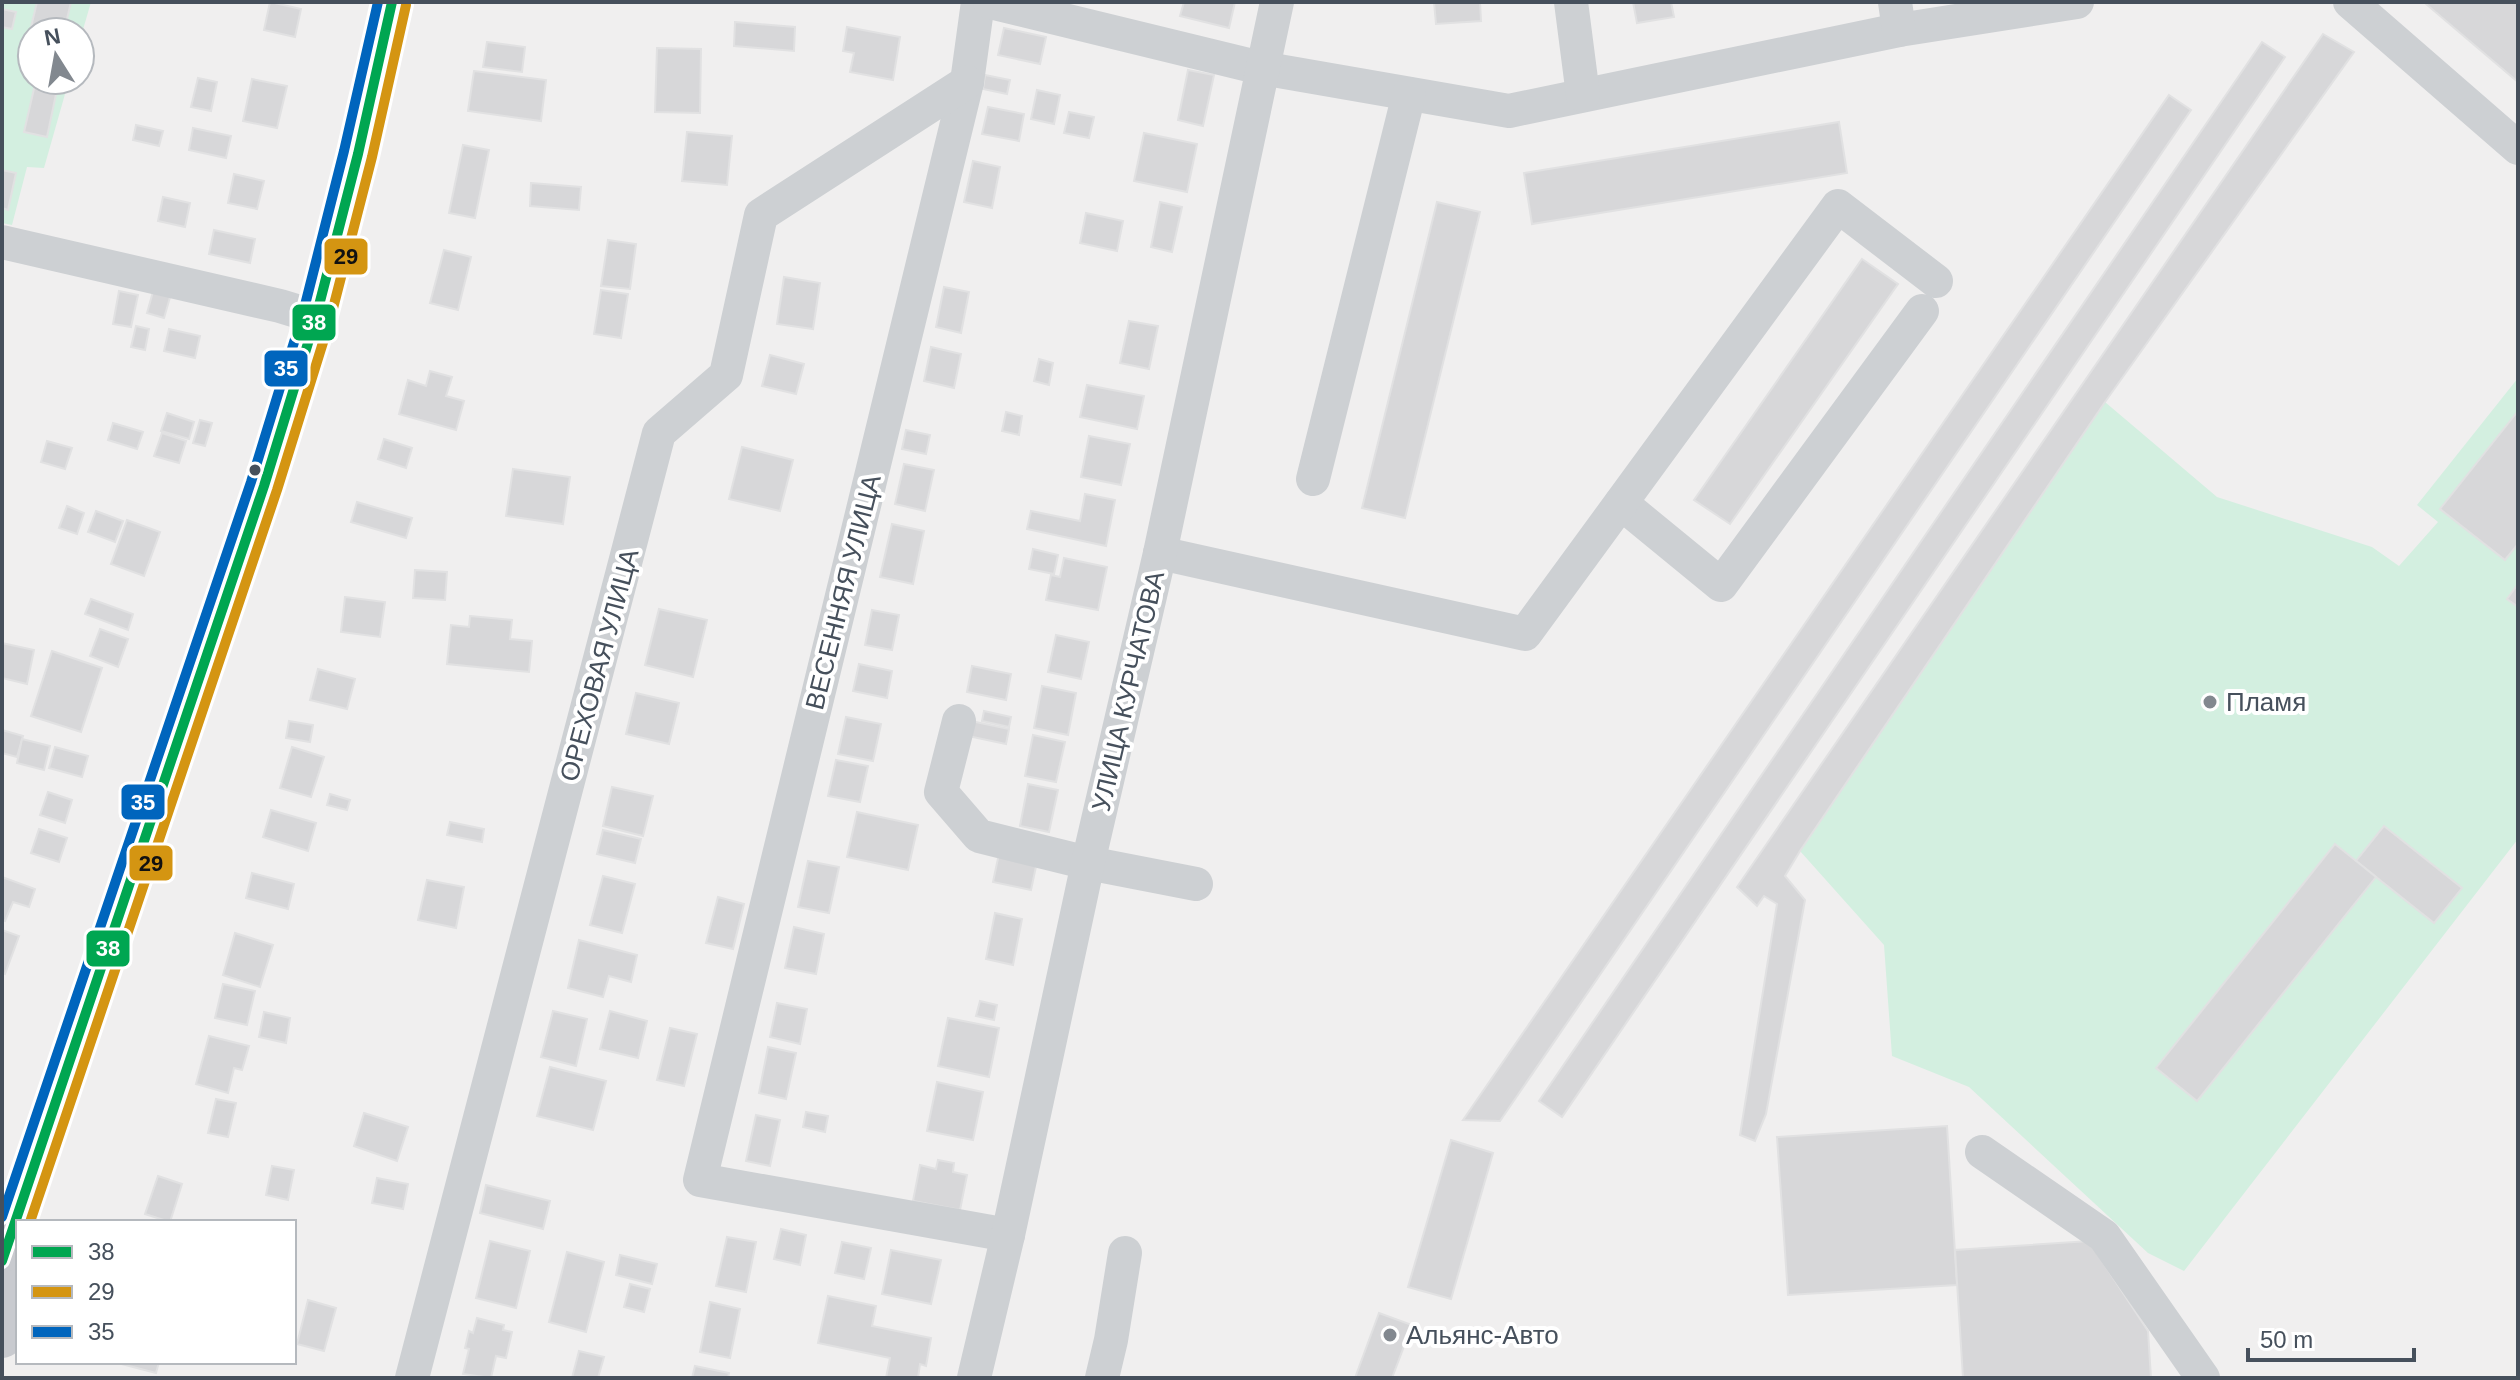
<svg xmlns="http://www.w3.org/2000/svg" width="2520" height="1380" viewBox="0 0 2520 1380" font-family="Helvetica,sans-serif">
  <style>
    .green { fill: #d3efe0 }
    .building { fill: #d7d7d9; stroke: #e1e1e2; stroke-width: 2 }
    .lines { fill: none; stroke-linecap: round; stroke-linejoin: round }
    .minor { stroke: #cdd0d3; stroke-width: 34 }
    .major { stroke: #c8cacf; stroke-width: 42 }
    .bus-1-casing { stroke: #fff; stroke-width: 16 }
    .bus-2-casing { stroke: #fff; stroke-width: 16 }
    .bus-3-casing { stroke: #fff; stroke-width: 16 }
    .bus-1 { stroke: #00a651; stroke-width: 10 }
    .bus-2 { stroke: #d49512; stroke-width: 10 }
    .bus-3 { stroke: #0065bd; stroke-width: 10 }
    .bus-dot { fill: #46505c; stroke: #fff; stroke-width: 3 }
    .poi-dot { fill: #82888f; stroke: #fff; stroke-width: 3 }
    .labels { text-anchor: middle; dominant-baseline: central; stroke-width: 8; stroke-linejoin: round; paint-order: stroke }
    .street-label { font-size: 26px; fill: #46505c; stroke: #fff }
    .poi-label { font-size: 26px; fill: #46505c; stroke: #fff; text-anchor: start }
    .line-badge { stroke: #fff; stroke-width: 3 }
    .badge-label { font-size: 22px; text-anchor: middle; font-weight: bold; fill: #fff }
    .pale-badge-label { font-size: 22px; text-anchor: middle; font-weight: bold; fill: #111 }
  </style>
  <rect width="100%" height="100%" fill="#f0efef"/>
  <g class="green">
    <polygon points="2,2 91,2 80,40 80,32 32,32 32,80 69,80 44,168 27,167 12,225 2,223"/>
    <polygon points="2518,378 2518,839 2184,1271 2148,1253 1969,1087 1892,1056 1884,945 1800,851 2105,402 2217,497 2372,547 2399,566 2438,522 2417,505"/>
  </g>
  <g class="building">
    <polygon points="37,2 71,2 64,32 32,32 32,46 27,44"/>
    <polygon points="270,2 301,9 295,37 264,30"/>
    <polygon points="1184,2 1235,2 1229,28 1180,16"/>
    <polygon points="1434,2 1480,2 1481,21 1436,24"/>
    <polygon points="1633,2 1671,2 1674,17 1637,23"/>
    <polygon points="2428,2 2516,2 2518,4 2518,82 2426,4"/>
    <polygon points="2,9 16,12 12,29 2,27"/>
    <polygon points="735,22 795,27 794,51 734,46"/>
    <polygon points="847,27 900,37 893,80 850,72 854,53 843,51"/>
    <polygon points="1004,28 1046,37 1040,64 998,55"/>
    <polygon points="2323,34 2354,52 2105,402 1800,851 1785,876 1805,900 1766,1114 1755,1141 1740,1135 1777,904 1764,896 1757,906 1737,887"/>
    <polygon points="487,42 525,47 522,72 483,67"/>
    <polygon points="2262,42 2285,57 1562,1117 1539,1101"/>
    <polygon points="657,48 701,49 700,113 655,112"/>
    <polygon points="1188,70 1214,75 1203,126 1178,120"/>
    <polygon points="474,71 546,80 541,121 468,111"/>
    <polygon points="985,75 1010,80 1007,94 983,89"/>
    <polygon points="198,78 217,82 211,111 191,107"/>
    <polygon points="252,79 287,86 277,128 243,121"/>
    <polygon points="36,80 59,80 47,137 24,132"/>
    <polygon points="1037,90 1060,95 1054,124 1031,119"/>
    <polygon points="2169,95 2191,110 1500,1121 1463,1120"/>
    <polygon points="988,107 1024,114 1019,141 982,134"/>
    <polygon points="1069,112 1094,117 1089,138 1064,133"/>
    <polygon points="1839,122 1847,173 1532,224 1524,173"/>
    <polygon points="136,125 163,131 159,146 133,140"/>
    <polygon points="193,128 231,136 226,158 189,150"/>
    <polygon points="687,132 732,136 727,185 682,181"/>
    <polygon points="1144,133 1197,144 1187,192 1134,181"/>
    <polygon points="463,145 489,150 475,218 449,213"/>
    <polygon points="973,161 1000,167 992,208 964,202"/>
    <polygon points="2,170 16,173 8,210 2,208"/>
    <polygon points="234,174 264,181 257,209 228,203"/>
    <polygon points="531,183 581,187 579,210 530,206"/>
    <polygon points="163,197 190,203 185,227 158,221"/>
    <polygon points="1160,202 1182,207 1172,252 1151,247"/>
    <polygon points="1437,202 1480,212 1405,518 1362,508"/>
    <polygon points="1086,213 1123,221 1117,251 1080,243"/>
    <polygon points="214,230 255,239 250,263 209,254"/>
    <polygon points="608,240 636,244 630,289 601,286"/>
    <polygon points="444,250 471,257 458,310 430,303"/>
    <polygon points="1862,259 1898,284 1730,524 1694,500"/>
    <polygon points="784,277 820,283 813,329 777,324"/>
    <polygon points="944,287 969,292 961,333 936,327"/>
    <polygon points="154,288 171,294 164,318 147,313"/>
    <polygon points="601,290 628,294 621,338 594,334"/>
    <polygon points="119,291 138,295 131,327 113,324"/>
    <polygon points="1129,321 1158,326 1149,369 1120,363"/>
    <polygon points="136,326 149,329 145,350 131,347"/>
    <polygon points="169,329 200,336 195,358 164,351"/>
    <polygon points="931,347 961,354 954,388 924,381"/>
    <polygon points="770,355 804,364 796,394 762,386"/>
    <polygon points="1039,359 1053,363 1049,385 1034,381"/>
    <polygon points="430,371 452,377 446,396 464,401 456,430 399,414 408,380 426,386"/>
    <polygon points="1087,385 1144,396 1137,429 1080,417"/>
    <polygon points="2518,411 2518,544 2505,560 2440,509"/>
    <polygon points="1006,412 1022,416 1019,435 1002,431"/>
    <polygon points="167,413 194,422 189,439 161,431"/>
    <polygon points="200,420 212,423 205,446 193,443"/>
    <polygon points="113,423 143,432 137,449 108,440"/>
    <polygon points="906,430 930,435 926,454 902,449"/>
    <polygon points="162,433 186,441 179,463 154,456"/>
    <polygon points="1089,436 1130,444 1121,485 1081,477"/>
    <polygon points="384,439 412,448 406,468 378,459"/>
    <polygon points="47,441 72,448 65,469 41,462"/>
    <polygon points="742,447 793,460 780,511 729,499"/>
    <polygon points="904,464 934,470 925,511 895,504"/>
    <polygon points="513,469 570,477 563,524 506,516"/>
    <polygon points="1085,494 1115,500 1106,546 1027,529 1031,511 1080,521"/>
    <polygon points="357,502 412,518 406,538 351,522"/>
    <polygon points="67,506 84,513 77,534 59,528"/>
    <polygon points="96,511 123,521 115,542 88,532"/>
    <polygon points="127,520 160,532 144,576 111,564"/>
    <polygon points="892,524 924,531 913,584 880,577"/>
    <polygon points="1033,549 1058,555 1054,574 1029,569"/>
    <polygon points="1064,558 1107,567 1098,610 1046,600 1051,575 1060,577"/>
    <polygon points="415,570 447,572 445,600 413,598"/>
    <polygon points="2518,584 2518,607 2507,599"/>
    <polygon points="345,597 385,602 380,637 341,632"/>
    <polygon points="91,599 133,614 128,630 85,614"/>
    <polygon points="659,609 707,620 693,677 645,665"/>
    <polygon points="872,610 899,615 892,650 865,645"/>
    <polygon points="470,616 512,620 510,639 532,641 529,672 447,664 451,625 469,627"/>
    <polygon points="100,629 128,639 118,667 90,656"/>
    <polygon points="1056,635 1089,642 1081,679 1048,672"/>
    <polygon points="2,643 34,650 27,684 2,678"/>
    <polygon points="52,651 102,668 81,732 31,716"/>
    <polygon points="859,664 892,671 887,698 853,691"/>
    <polygon points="972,666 1011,674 1006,700 967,692"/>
    <polygon points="318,669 355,679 347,709 310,700"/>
    <polygon points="1042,686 1076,693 1068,735 1034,728"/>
    <polygon points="636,693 679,703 669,744 626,734"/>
    <polygon points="984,711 1011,717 1009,727 982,721"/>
    <polygon points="846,717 881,724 873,761 838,754"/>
    <polygon points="289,721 313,725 310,742 286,738"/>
    <polygon points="971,721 1009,729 1006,744 968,736"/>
    <polygon points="2,730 23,736 17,757 2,753"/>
    <polygon points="1033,735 1065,742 1056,782 1025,776"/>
    <polygon points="22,739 50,746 44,770 17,763"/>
    <polygon points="55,747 88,756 82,777 49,768"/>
    <polygon points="292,747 324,757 311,797 280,788"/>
    <polygon points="836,760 868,766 860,802 828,796"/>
    <polygon points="1028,784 1058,790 1049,832 1020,826"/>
    <polygon points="612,787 653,796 643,836 603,826"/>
    <polygon points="48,792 72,800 65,823 40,815"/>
    <polygon points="330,794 350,800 347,810 327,805"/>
    <polygon points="271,810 316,823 308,851 263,837"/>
    <polygon points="857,812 918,825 908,870 847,857"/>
    <polygon points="450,822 484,829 482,842 447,835"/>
    <polygon points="2384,826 2462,888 2434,923 2356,861"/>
    <polygon points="39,829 67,838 59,862 31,853"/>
    <polygon points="603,830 641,839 635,863 597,854"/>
    <polygon points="2335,844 2376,877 2197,1101 2156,1068"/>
    <polygon points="1000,849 1038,857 1031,890 993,882"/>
    <polygon points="808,861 839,867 829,913 798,907"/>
    <polygon points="252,873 294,884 288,909 246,898"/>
    <polygon points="603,876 635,884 622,933 590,925"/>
    <polygon points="2,877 35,889 29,907 13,902 5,921 2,920"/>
    <polygon points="427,880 464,887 456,928 418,920"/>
    <polygon points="718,897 744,904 733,949 706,943"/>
    <polygon points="995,913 1022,919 1013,965 986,959"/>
    <polygon points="794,927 824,934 816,974 785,968"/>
    <polygon points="2,930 19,936 5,974 2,973"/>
    <polygon points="235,933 273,945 260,987 223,975"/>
    <polygon points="579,940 637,955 631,982 609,976 603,997 568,988"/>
    <polygon points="223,984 255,991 247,1025 215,1018"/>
    <polygon points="980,1001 997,1005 994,1020 976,1016"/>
    <polygon points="777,1003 807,1009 800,1044 770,1037"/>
    <polygon points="553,1011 587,1019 576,1066 541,1057"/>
    <polygon points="610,1011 647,1021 638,1058 600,1049"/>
    <polygon points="264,1012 290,1018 286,1043 259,1037"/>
    <polygon points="948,1018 999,1028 989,1077 938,1066"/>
    <polygon points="670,1028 697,1034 684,1086 657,1080"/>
    <polygon points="209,1036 249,1046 242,1070 234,1068 228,1093 196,1084"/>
    <polygon points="768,1047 796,1053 786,1099 759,1093"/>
    <polygon points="550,1067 606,1081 593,1130 537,1116"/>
    <polygon points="937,1082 983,1092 973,1140 927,1131"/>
    <polygon points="216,1099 236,1103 228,1137 208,1133"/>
    <polygon points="806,1112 828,1116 825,1132 803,1127"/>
    <polygon points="364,1113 408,1127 397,1161 354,1146"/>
    <polygon points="756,1115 780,1120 770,1166 746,1161"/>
    <polygon points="1947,1126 1957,1285 1788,1295 1777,1137"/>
    <polygon points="1451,1140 1493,1153 1451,1299 1408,1287"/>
    <polygon points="938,1160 954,1163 953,1172 967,1175 960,1210 913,1201 920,1165 936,1169"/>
    <polygon points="272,1166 294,1170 288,1200 266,1195"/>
    <polygon points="158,1176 182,1184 170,1222 145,1214"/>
    <polygon points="377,1178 408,1184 403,1209 372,1203"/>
    <polygon points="486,1185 550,1201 543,1229 480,1213"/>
    <polygon points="781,1229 806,1235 800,1265 774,1259"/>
    <polygon points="727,1237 756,1242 746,1292 716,1286"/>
    <polygon points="490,1241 530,1251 516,1308 476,1298"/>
    <polygon points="2089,1241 2148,1331 2151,1378 1963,1378 1955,1250"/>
    <polygon points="842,1242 871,1248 864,1279 835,1273"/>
    <polygon points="891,1250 941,1260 931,1304 882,1294"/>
    <polygon points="567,1252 604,1262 586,1332 549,1322"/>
    <polygon points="620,1255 657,1264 652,1284 616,1275"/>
    <polygon points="630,1284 650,1289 644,1312 624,1307"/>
    <polygon points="828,1296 876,1306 872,1326 931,1338 926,1366 920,1364 918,1378 886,1378 890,1358 818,1343"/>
    <polygon points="308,1300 336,1308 324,1351 297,1344"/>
    <polygon points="710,1302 740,1309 730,1358 700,1352"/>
    <polygon points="1379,1313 1412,1325 1392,1378 1355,1378"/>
    <polygon points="477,1318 504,1325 503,1330 512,1332 506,1358 496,1356 491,1378 463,1374 469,1349 465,1348 469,1331 473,1333"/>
    <polygon points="579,1351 604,1357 598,1378 572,1378"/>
    <polygon points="114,1362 159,1362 156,1373"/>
    <polygon points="695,1366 729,1373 728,1378 692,1378"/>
  </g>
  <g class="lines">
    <g class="minor">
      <polyline points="978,2 967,82 700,1180 1008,1235"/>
      <polyline points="990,2 1261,68 1509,111 1899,30 2077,2"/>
      <polyline points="1571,2 1583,95"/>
      <polyline points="1895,2 1899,30"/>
      <polyline points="2350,2 2518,148"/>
      <polyline points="2,242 280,306 316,317"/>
      <polyline points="1313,479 1409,94"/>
      <polyline points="1621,503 1721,585 1922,311"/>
      <polyline points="1160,553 1525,634 1838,206 1936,281"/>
      <polyline points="959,721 941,792 979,836 1088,863 1196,884"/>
      <polyline points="1982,1152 2104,1236 2203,1378"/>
      <polyline points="412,1378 659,433 726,375 761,215 967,82"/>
      <polyline points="974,1378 1008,1235 1088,863 1160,553 1277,2"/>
      <polyline points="1102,1378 1111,1340 1125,1253"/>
    </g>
    <g class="major">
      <polyline points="2,1261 264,486 316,317 358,154 392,2"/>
      <polyline points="2,1337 18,1290"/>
    </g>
    <defs>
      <polyline id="bus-1" points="2,1261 264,486 316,317 358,154 392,2"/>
      <polyline id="bus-2" points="30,1222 277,490 330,320 372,157 406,5"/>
      <polyline id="bus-3" points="2,1217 251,482 303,313 344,151 378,2"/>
    </defs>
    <use href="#bus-1" class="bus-1-casing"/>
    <use href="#bus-2" class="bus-2-casing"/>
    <use href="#bus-3" class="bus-3-casing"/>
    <use href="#bus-1" class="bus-1"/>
    <use href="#bus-2" class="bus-2"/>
    <use href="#bus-3" class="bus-3"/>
  </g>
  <circle class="bus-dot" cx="255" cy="470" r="7"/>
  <g class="poi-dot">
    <circle cx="2210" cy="702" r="8"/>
    <circle cx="1390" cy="1335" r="8"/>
  </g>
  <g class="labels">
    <g class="street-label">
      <text transform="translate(843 592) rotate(-76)">ВЕСЕННЯЯ УЛИЦА</text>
      <text transform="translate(599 665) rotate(-75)">ОРЕХОВАЯ УЛИЦА</text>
      <text transform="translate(1128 691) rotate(-77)">УЛИЦА КУРЧАТОВА</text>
    </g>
    <g class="poi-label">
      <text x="2226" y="702">Пламя</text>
      <text x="1406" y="1335">Альянс-Авто</text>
    </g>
  </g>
  <g class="line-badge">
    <rect x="323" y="237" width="46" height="39" rx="8" fill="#d49512"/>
    <rect x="291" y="303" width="46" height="39" rx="8" fill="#00a651"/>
    <rect x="263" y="349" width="46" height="39" rx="8" fill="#0065bd"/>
    <rect x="120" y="783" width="46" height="38" rx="8" fill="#0065bd"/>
    <rect x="128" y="844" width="46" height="38" rx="8" fill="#d49512"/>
    <rect x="85" y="929" width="46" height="39" rx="8" fill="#00a651"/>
  </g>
  <g class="badge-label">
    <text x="314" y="330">38</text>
    <text x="286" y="376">35</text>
    <text x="143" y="810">35</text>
    <text x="108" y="956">38</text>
  </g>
  <g class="pale-badge-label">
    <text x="346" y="264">29</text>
    <text x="151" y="871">29</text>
  </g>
  <rect width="2520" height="1380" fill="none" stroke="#46505c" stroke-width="8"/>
  <rect x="16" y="1220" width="280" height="144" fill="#ffffff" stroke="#b5b9be" stroke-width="2"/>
  <rect x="32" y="1246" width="40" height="12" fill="#00a651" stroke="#b5b9be" stroke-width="2"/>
  <text x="88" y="1260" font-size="24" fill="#46505c">38</text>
  <rect x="32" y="1286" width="40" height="12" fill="#d49512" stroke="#b5b9be" stroke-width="2"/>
  <text x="88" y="1300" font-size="24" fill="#46505c">29</text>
  <rect x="32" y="1326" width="40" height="12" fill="#0065bd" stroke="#b5b9be" stroke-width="2"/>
  <text x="88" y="1340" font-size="24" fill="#46505c">35</text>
  <g transform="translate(56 56) rotate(349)"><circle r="38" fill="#ffffff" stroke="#b5b9be" stroke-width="2"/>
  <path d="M0-6L14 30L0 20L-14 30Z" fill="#82888f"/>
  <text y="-12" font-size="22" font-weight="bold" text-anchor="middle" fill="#46505c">N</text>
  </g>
  <path d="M2248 1348v12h166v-12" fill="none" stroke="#46505c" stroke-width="4"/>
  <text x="2260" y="1348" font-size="24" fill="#46505c" stroke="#ffffff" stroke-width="6" paint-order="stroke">50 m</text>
</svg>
